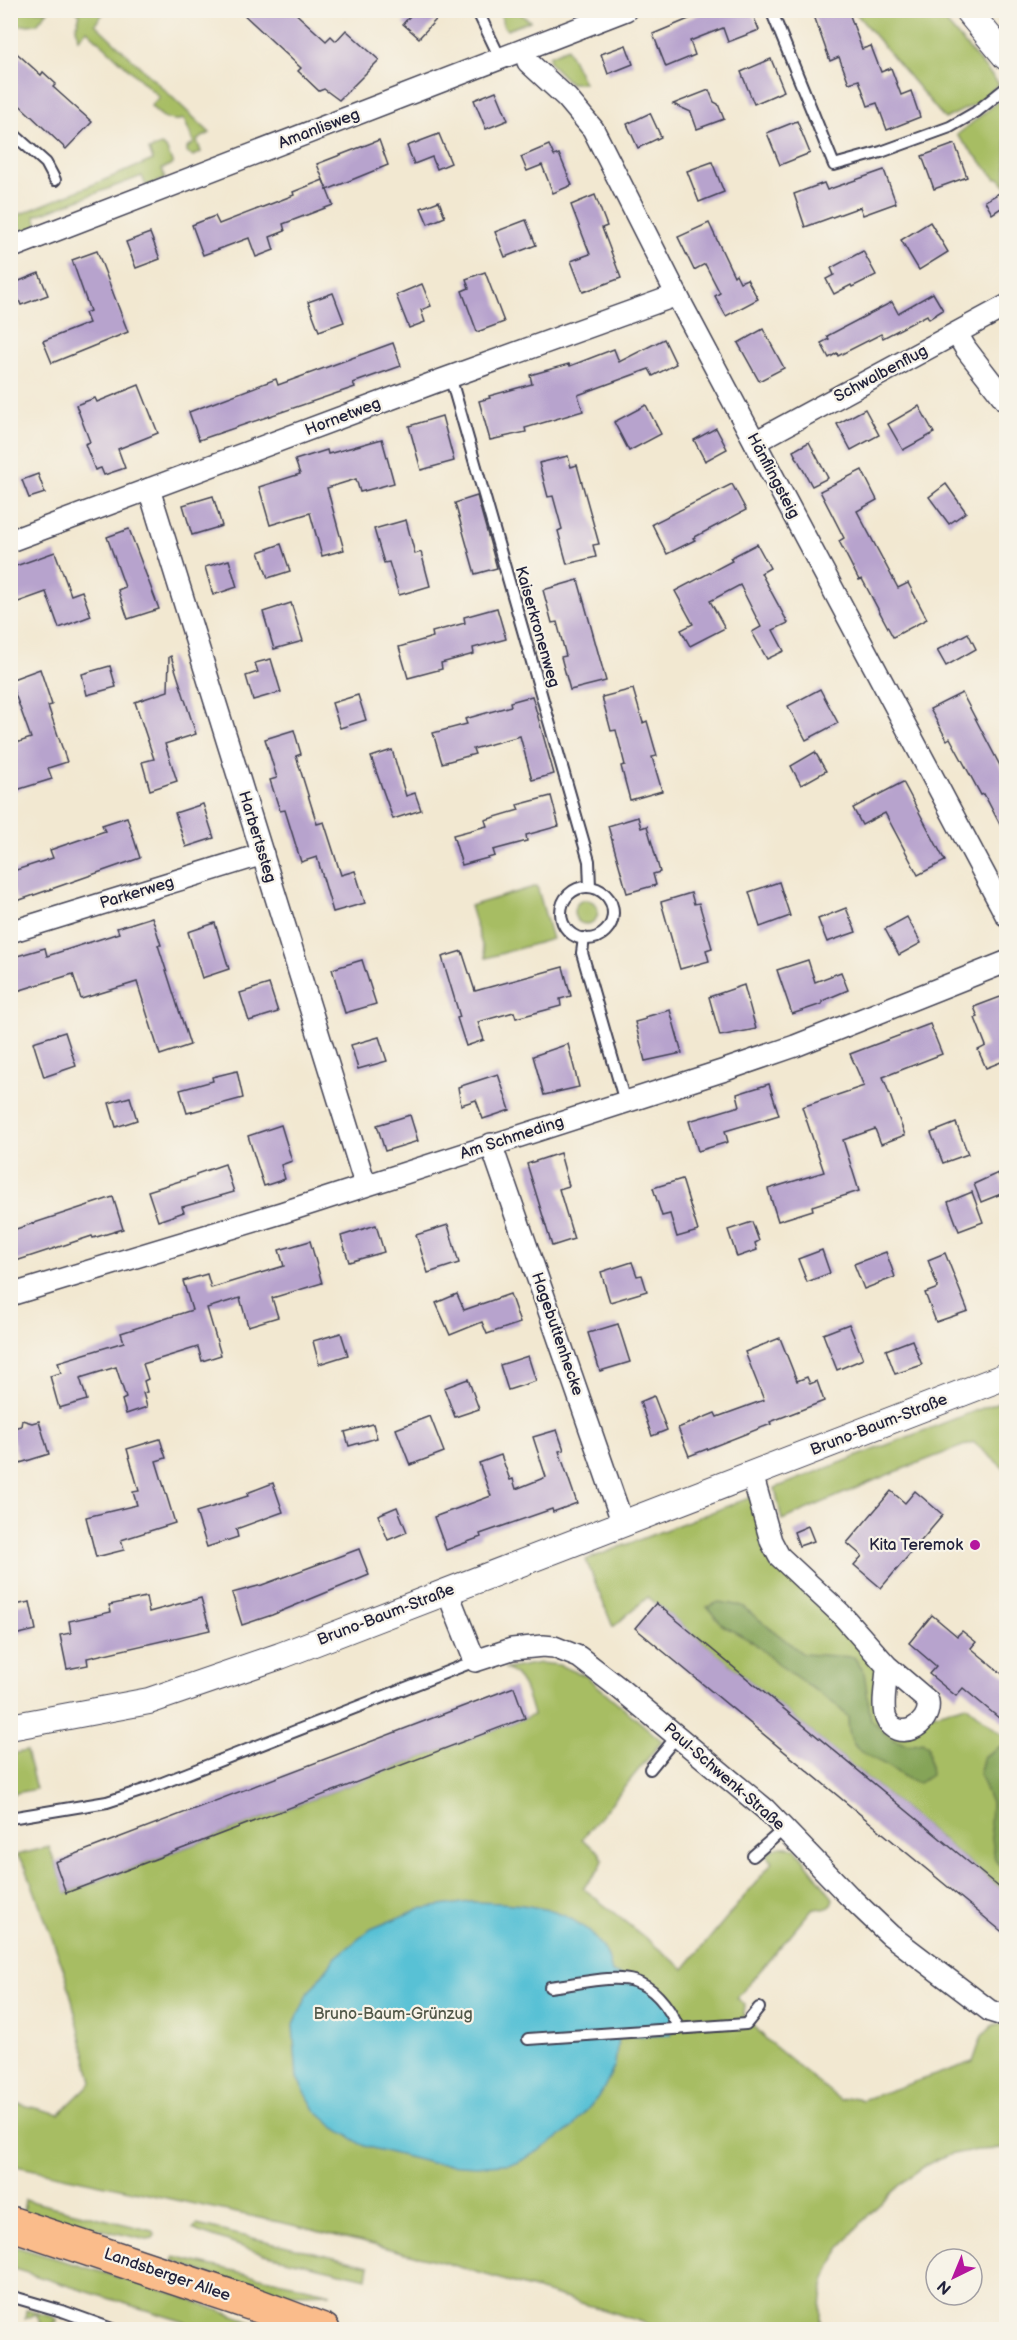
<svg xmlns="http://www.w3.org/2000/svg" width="1017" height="2340" viewBox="0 0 1017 2340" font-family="'Balsamiq Sans',sans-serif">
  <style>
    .green { fill: #a7bd63; stroke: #64704f; stroke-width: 1.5 }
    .forest { fill: #85a459; stroke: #54634a; stroke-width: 1.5 }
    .water { fill: #58c1d5; stroke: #3d7288; stroke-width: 1.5 }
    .building { fill: #b7a3cd }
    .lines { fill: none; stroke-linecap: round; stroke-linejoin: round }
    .service-casing { stroke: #414052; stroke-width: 14 }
    .minor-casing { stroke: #414052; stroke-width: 24 }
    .tertiary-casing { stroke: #414052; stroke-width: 28 }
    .primary-casing { stroke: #414052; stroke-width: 36 }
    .service { stroke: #fff; stroke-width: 10 }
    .minor { stroke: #fff; stroke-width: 21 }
    .tertiary { stroke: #fff; stroke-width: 26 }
    .primary { stroke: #fabc8b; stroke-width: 33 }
    .poi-dot { fill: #b5179e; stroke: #f7f3e8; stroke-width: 2 }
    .labels { text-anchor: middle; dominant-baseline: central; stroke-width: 4.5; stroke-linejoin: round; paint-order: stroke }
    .street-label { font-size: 16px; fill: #22223b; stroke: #f7f3e8 }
    .poi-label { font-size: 16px; fill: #22223b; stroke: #f7f3e8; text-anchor: end }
    .park-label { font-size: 16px; fill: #515849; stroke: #f7f3e8 }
  </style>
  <rect width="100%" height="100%" fill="#f7f3e8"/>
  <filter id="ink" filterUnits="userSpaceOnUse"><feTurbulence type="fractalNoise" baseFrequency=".0167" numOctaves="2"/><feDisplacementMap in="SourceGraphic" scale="12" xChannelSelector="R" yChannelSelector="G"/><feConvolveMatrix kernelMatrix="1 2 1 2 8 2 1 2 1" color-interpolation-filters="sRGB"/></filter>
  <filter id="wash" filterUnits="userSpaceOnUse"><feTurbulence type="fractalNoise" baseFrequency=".008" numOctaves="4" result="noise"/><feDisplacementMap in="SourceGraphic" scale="24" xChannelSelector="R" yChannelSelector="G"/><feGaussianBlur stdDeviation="1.35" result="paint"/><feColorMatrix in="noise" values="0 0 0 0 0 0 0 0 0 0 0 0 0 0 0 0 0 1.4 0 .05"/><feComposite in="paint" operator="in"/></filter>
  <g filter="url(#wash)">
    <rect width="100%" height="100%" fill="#f2e8d1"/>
    <g class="green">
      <polygon points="500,10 521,11 523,16 530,21 507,30 503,25"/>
      <polygon points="10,11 11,10 48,11 37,24 15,26 11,22"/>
      <path d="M76,11H99L103,14L95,24L210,133L197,140L201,152L193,156L187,153V148L194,143L184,119C169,123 161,117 151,106L159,97L87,30L78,39L76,27L80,14Z"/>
      <polygon points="854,11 936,11 999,84 977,103 945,119"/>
      <polygon points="567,48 584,83 570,83 550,63 549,56"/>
      <polygon points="1006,95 1006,186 999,178 996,179 957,135"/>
      <polygon points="161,145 166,148 173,164 162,169 165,179 146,186 142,176 35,216 39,228 24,234 18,223 11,226 11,218 153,160 149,150"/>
      <polygon points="537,886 552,939 486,958 470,906"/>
      <circle cx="586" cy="912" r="12"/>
      <polygon points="1006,1399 1006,1470 973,1442 887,1475 782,1520 775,1488"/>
      <polygon points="754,1496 766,1543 877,1659 885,1727 966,1705 1006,1738 1006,1893 648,1597 613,1627 586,1560"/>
      <path d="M540,1663L559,1665L586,1676L662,1741L582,1839L599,1852L603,1860L600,1868L583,1888L684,1969L773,1862L766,1855C776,1847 782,1845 795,1848L831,1895L833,1899L830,1907L824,1909L813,1908L737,1998L745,2005L744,2015L768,2041L840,2100C848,2097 854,2096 862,2100L973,2062L982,2036L993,2026L1006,2023V2149C985,2149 964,2150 943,2157C921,2165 901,2183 884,2200C845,2237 815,2271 822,2329H662L615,2313L439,2261L288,2224L11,2165V2102L59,2114L92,2082L66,1976L26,1868L17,1855L49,1847L67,1893L533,1715C528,1698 524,1677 506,1669Z"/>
      <polygon points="26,1751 36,1789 11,1794 11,1754"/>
      <polygon points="25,2200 149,2230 153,2231 155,2235 153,2239 147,2240 23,2212"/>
      <polygon points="197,2225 369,2265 367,2278 263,2254 199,2232 193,2229"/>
      <polygon points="10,2245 172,2293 269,2329 194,2329 191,2324 11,2268"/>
      <polygon points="174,2257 331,2293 269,2295 172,2261"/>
      <polygon points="26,2310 53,2317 58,2322 46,2327 47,2329 43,2329 36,2314 25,2319"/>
    </g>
    <g class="forest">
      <path d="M719,1602L742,1606L803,1654L854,1657L864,1672L871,1720L891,1739L909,1745L922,1742L928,1746L931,1775L919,1783C907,1781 904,1776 894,1770C867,1752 848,1757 848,1717L837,1706L778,1664L753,1642L722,1625L707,1607Z"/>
      <polygon points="1003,1745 1006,1747 1006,1869 1003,1870 995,1860 990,1824 991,1803 979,1774 984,1756"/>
    </g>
    <path class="water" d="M470,1902C518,1903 577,1904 605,1951C609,1957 610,1966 612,1973L638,1978L660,1988L675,2006L671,2035L618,2037L615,2065L602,2092L572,2128L542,2149L517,2163L476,2166L431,2163L364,2146L334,2127L316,2111L297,2078L293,2026L309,1992L336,1957L371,1929L419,1909Z"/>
    <g id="blocks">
      <g class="building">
        <polygon points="239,10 292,10 326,41 331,36 336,41 346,30 379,60 339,100 324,89 319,91 298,71 301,68"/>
        <polygon points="415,10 445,10 419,38 403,24"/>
        <polygon points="710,10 751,10 759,30 728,42 723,28 690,41 695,55 666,67 653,34"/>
        <polygon points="812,10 848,10 862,49 871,46 881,72 891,68 901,95 911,91 920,117 887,130 877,103 868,106 859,80 849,83 839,57 830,61"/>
        <polygon points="626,45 633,64 608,74 601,54"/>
        <polygon points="10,47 41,75 43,72 56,84 53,87 92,122 66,149 10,96"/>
        <polygon points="771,59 784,91 754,104 741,72"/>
        <polygon points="709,90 714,102 718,104 724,119 697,129 691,112 673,104"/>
        <polygon points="496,91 508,120 486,129 474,100"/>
        <polygon points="650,113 661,137 638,148 627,124"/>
        <polygon points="797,121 810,153 780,165 767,133"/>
        <polygon points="439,134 451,163 437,169 432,157 414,164 407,146"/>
        <polygon points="379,140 388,165 327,190 317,164"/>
        <polygon points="955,144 967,177 934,189 922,156"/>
        <polygon points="549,145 554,156 559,154 572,185 553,193 542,165 527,171 521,157"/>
        <polygon points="712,162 724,192 699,202 687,171"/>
        <polygon points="884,170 896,203 863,215 860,207 805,227 794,194 824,183 827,190"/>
        <polygon points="323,180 333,205 283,224 285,231 270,237 274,250 256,257 249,238 203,255 192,225 215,216 219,224 294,195 293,192"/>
        <polygon points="1001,192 1006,205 992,214 985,201"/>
        <polygon points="595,195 607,226 602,228 621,278 583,292 571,261 590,254 571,205"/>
        <polygon points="439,201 445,217 428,224 421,208"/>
        <polygon points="526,220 536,245 505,257 495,232"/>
        <polygon points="930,222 948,252 919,270 901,240"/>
        <polygon points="709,223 734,276 736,274 740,282 747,279 758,299 726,316 715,296 720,293 705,264 694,270 678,237"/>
        <polygon points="150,233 160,259 136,268 126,242"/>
        <polygon points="97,251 128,332 52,363 43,341 89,323 85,313 90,311 72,260"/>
        <polygon points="863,251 876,275 852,287 851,285 834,294 826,279 834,275 831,268"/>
        <polygon points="485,272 504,322 477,332 462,291 469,288 466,279"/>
        <polygon points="39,273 48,295 21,305 12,284"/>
        <polygon points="422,284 431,306 421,310 425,322 409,328 396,295"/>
        <polygon points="333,293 344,322 319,331 308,302"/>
        <polygon points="933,293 943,310 929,319 927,315 883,338 881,334 838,356 837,353 829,358 821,343 829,339 827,336 892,302 898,313"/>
        <polygon points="763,329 784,368 759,381 738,343"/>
        <polygon points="664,339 676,364 653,376 649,369 578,395 583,411 525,428 526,432 490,440 479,401 490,398 489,396 532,384 530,375 569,364 570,366 614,349 619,362"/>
        <polygon points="393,343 401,366 353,383 355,387 199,440 189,412 276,379 278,385"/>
        <polygon points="139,385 158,433 118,449 125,468 104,475 101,468 95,470 85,444 90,442 76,405 95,398 97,402"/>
        <polygon points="646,405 661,434 629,451 614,422"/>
        <polygon points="919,406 934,433 903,450 888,424"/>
        <polygon points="865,409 879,435 851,450 837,424"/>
        <polygon points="442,416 454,461 421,470 409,426"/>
        <polygon points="716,428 727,449 705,461 694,440"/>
        <polygon points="382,439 394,483 360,492 356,479 327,488 344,550 322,556 310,513 270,525 259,487 300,474 295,460 327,450 328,454"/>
        <polygon points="809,442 828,478 812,486 793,451"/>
        <polygon points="568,456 571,467 577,465 599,544 593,545 596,557 567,564 558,531 562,529 553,496 548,497 539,463"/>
        <polygon points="862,470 877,500 857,511 898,588 908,583 927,619 893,637 862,579 859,580 839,541 844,538 820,491"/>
        <polygon points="38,474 45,493 29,498 22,480"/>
        <polygon points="732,484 746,510 693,538 695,540 667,554 652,524"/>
        <polygon points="946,484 966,512 949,524 929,497"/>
        <polygon points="213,496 222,526 192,535 183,505"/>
        <polygon points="477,496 497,568 475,574 455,503"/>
        <polygon points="406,520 415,554 421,552 430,586 399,595 389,562 384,563 374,529"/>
        <polygon points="129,529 159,609 128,619 118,590 125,587 107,537"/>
        <polygon points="281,544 290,571 268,578 259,552"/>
        <polygon points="757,544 770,568 761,573 788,623 773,630 784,651 767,659 752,632 761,627 740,585 710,601 725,628 690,646 681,630 693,624 675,591 732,561 730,558"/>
        <polygon points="55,552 71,595 82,591 91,616 59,628 46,592 10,605 10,568"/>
        <polygon points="229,560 237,587 213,595 205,567"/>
        <polygon points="578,580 606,681 570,690 561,657 566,656 557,622 552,623 543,590"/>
        <polygon points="291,603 303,641 274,649 263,612"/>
        <polygon points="497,608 506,639 473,648 474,654 441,663 442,669 408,678 399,647 433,637 432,632 465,623 464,617"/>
        <polygon points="968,633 976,649 946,666 937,650"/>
        <polygon points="171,656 196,734 165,744 177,781 150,790 142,762 154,759 135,702 168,691 169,657"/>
        <polygon points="271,659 281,692 253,700 246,676 258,672 255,663"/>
        <polygon points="110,666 116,687 87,695 82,674"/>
        <polygon points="40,669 52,705 48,706 67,762 48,768 52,779 10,792 10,745 31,738 10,680"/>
        <polygon points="633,689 643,723 647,721 657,756 652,757 662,791 630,800 621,766 625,765 616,730 611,731 602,697"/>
        <polygon points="820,689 838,723 806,740 788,706"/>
        <polygon points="962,693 1006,777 1006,836 984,794 981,795 950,738 947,740 930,709"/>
        <polygon points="358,695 366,720 340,728 332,703"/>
        <polygon points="532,696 554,774 532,780 520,736 473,749 475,754 442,763 433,733 467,724 465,719 511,706 510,702"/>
        <polygon points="294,730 301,754 296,756 317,824 324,822 341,875 355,871 365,903 333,912 317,857 301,862 285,810 280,811 270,780 277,778 265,739"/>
        <polygon points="392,750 406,796 415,793 421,810 393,819 371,757"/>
        <polygon points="815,752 826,771 801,785 791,766"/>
        <polygon points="903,782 945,861 918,875 885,813 862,825 853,808"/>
        <polygon points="551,796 559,826 526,835 527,841 493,850 495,856 462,865 453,835 487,826 485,820 519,810 517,805"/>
        <polygon points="203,804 214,838 186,847 175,813"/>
        <polygon points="127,817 140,858 17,901 10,881 10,872 53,858 50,850 105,831 102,825"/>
        <polygon points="638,817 641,828 647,826 660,872 653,874 656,885 627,893 608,826"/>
        <polygon points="779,882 790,916 760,927 749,892"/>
        <polygon points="691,893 694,904 699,903 712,948 706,950 709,961 680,969 661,902"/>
        <polygon points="846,908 856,932 827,942 818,919"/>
        <polygon points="152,917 161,945 158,945 190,1045 160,1055 137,982 81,999 73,974 17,991 10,969 10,958 45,948 47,956 119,933 117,928"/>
        <polygon points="907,917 921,943 899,955 885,929"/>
        <polygon points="215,923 229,969 202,978 188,932"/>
        <polygon points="462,951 475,991 563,967 571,996 560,999 561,1006 516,1018 514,1012 478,1022 484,1040 466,1046 457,1018 460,1017 442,957"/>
        <polygon points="362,960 376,1004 345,1013 332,969"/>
        <polygon points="808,960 815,982 841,972 848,990 822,1001 822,1004 792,1014 777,970"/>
        <polygon points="269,984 278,1012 249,1021 240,993"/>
        <polygon points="744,985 756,1029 720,1036 709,997"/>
        <polygon points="1003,996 1006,1006 1006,1060 986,1068 978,1050 986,1046 975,1018 978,1017 974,1007"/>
        <polygon points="670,1010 682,1053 645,1061 635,1022 646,1019 645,1017"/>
        <polygon points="930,1024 942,1054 883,1077 905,1135 881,1144 875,1129 843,1140 859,1191 812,1206 813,1210 778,1221 768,1189 824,1172 802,1107 864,1086 850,1054"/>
        <polygon points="65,1032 76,1066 44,1077 33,1042"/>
        <polygon points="379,1037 387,1061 358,1069 351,1045"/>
        <polygon points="568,1044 579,1087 544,1095 533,1056"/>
        <polygon points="237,1071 243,1098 187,1113 180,1090 213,1081 212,1077"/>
        <polygon points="498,1074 510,1110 483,1119 476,1100 461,1105 458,1087"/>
        <polygon points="769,1084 779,1115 725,1131 728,1142 698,1151 689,1121 740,1106 737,1094"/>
        <polygon points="130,1097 137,1120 116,1127 109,1103"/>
        <polygon points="410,1115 418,1141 385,1151 377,1125"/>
        <polygon points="956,1123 968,1154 943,1163 931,1133"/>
        <polygon points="281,1125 292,1161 281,1165 285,1179 264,1186 248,1136"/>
        <polygon points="560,1153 569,1186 559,1189 574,1239 552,1246 527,1164"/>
        <polygon points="225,1164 234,1192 182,1207 184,1212 158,1221 148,1191 196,1176 196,1174"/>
        <polygon points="998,1173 1006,1192 981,1202 974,1184"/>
        <polygon points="682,1179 698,1231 677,1237 670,1214 662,1216 653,1188"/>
        <polygon points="972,1192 983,1222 959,1231 948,1202"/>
        <polygon points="113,1197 123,1229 93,1238 92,1236 10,1263 10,1231"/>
        <polygon points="752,1222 759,1241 755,1243 757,1250 737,1257 728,1230"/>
        <polygon points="376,1225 384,1252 349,1262 341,1236"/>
        <polygon points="448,1225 459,1263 428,1273 416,1235"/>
        <polygon points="310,1241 322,1283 272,1298 278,1317 248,1326 240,1298 207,1308 221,1355 202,1361 198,1347 143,1364 148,1379 144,1381 147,1392 143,1393 147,1407 126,1414 122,1400 126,1398 116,1367 80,1378 87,1400 59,1408 50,1376 61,1373 58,1362 124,1342 121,1333 192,1310 183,1281 207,1274 211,1288 284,1266 279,1250"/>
        <polygon points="822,1250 830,1273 807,1282 798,1259"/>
        <polygon points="886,1252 895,1277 864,1289 854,1264"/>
        <polygon points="945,1253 968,1311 936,1322 925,1293 938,1288 928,1260"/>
        <polygon points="632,1262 637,1276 642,1275 647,1291 610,1302 601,1272"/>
        <polygon points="457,1294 464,1310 510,1294 520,1323 487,1334 482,1322 450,1335 436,1303"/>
        <polygon points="618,1324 630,1362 600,1371 588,1333"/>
        <polygon points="849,1324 863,1359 837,1370 823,1334"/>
        <polygon points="341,1333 348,1355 319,1364 313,1341"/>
        <polygon points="780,1338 797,1381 807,1377 810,1384 817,1381 824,1401 770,1422 771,1424 689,1456 678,1428 715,1413 717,1417 764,1400 745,1352"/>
        <polygon points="912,1340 922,1365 895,1374 886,1350"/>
        <polygon points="528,1356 536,1381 508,1390 500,1365"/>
        <polygon points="468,1379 479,1409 455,1417 444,1388"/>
        <polygon points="654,1396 667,1430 652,1436 640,1402"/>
        <polygon points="430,1416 444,1452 410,1465 396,1429"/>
        <polygon points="22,1420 32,1423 39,1421 49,1454 20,1463 10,1429 21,1426"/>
        <polygon points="373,1424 377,1438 349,1446 345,1432"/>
        <polygon points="557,1430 564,1450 559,1451 577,1503 553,1512 552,1509 480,1534 481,1537 446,1550 434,1517 491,1496 479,1463 501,1455 510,1480 513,1479 516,1489 546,1477 533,1437"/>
        <polygon points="160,1439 166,1458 156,1461 175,1523 121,1540 124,1550 96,1557 86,1517 137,1505 133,1492 139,1491 127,1449"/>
        <polygon points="273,1483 283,1512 236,1529 238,1537 207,1547 196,1512 248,1496 247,1493"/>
        <polygon points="891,1491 905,1503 915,1491 943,1515 881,1588 854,1565 862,1556 847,1543"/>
        <polygon points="397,1507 407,1532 388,1540 378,1515"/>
        <polygon points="808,1526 814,1541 799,1546 794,1532"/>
        <polygon points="359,1549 369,1575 272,1615 242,1625 232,1593 262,1585"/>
        <polygon points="146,1597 149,1612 201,1598 210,1630 87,1658 88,1665 67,1669 60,1635 71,1633 69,1621 111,1612 109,1605"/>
        <polygon points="30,1602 36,1630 10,1636 10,1606"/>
        <polygon points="656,1603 1006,1893 1006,1935 635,1628"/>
        <polygon points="932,1615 957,1636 962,1631 976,1642 971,1648 1006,1677 1006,1724 963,1688 956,1696 929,1674 936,1666 909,1643"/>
        <polygon points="514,1687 525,1718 66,1893 55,1862"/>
      </g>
    </g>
  </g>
  <g filter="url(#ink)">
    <use href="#blocks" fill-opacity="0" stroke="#414052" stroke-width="1.5"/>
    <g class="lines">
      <defs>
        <g id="service">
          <polyline points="477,10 501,60"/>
          <polyline points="771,10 834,165 881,152 950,127 976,112 1006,88"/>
          <polyline points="10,131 46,163 55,180"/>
          <polyline points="450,376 589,861 590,887"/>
          <circle cx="587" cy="913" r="26"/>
          <polyline points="584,938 582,953 625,1102"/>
          <polyline points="650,1769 677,1736"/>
          <polyline points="10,1818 107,1802 147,1789 475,1661"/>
          <polyline points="753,1856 785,1828"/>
          <path d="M550,1987C612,1979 648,1961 679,2029"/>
          <polyline points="528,2039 746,2024 759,2008"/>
          <polyline points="10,2296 65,2312 115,2330"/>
        </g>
        <g id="minor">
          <polyline points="524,50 528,62 567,98 593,129 683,307 1006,915"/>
          <polyline points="10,248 626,10"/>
          <polyline points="957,334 966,349 1006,401"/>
          <polyline points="755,442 1006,306"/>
          <polyline points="149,489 365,1184"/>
          <polyline points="10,541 433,383 677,295"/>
          <polyline points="10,932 263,854"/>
          <polyline points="491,1144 623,1524"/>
          <polyline points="10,1295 281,1213 725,1070 795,1046 1006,962"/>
          <path d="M752,1474L771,1541L779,1556L840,1613L887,1666L928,1701C932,1727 896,1743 886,1718C881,1705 887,1680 887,1666"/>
          <polyline points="447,1591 475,1661 512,1649 543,1646 554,1647 579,1657 619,1688 765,1809 849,1896 890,1935 990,2011 1006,2016"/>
        </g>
        <g id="tertiary">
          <polyline points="967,10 1006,57"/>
          <polyline points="10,1727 149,1701 280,1656 1006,1376"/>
        </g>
        <polyline id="primary" points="10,2223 259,2306 323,2330"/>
      </defs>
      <use href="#service" class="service-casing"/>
      <use href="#minor" class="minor-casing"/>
      <use href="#tertiary" class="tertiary-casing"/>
      <use href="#primary" class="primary-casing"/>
      <use href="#service" class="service"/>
      <use href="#minor" class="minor"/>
      <use href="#tertiary" class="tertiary"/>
      <use href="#primary" class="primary"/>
    </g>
  </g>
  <circle class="poi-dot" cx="975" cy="1545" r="6"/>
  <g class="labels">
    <g class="street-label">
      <text transform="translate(319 129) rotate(-21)">Amanlisweg</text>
      <text transform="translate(881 374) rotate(-28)">Schwalbenflug</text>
      <text transform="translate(343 417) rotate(-21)">Hornetweg</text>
      <text transform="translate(773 476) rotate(62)">Hänflingsteig</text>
      <text transform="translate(537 627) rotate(74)">Kaiserkronenweg</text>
      <text transform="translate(257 837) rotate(73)">Harbertssteg</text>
      <text transform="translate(137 893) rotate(-17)">Parkerweg</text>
      <text transform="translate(512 1138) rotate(-18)">Am Schmeding</text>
      <text transform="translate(557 1334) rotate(71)">Hagebuttenhecke</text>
      <text transform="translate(879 1425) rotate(-21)">Bruno-Baum-Straße</text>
      <text transform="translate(386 1615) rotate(-21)">Bruno-Baum-Straße</text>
      <text transform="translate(724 1777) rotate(41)">Paul-Schwenk-Straße</text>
      <text transform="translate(167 2275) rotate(19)">Landsberger Allee</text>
    </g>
    <g class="poi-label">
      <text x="963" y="1545">Kita Teremok</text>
    </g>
    <g class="park-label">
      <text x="393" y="2014">Bruno-Baum-Grünzug</text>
    </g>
  </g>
  <rect width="1017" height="2340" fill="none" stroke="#f7f3e8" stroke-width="36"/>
  <g transform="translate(954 2277) rotate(223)"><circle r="28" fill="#f7f3e8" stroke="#a29fa3" stroke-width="1.5"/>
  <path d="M0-4.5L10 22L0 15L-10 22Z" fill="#b5179e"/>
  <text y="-9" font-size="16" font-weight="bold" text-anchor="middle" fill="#22223b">N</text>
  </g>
</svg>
